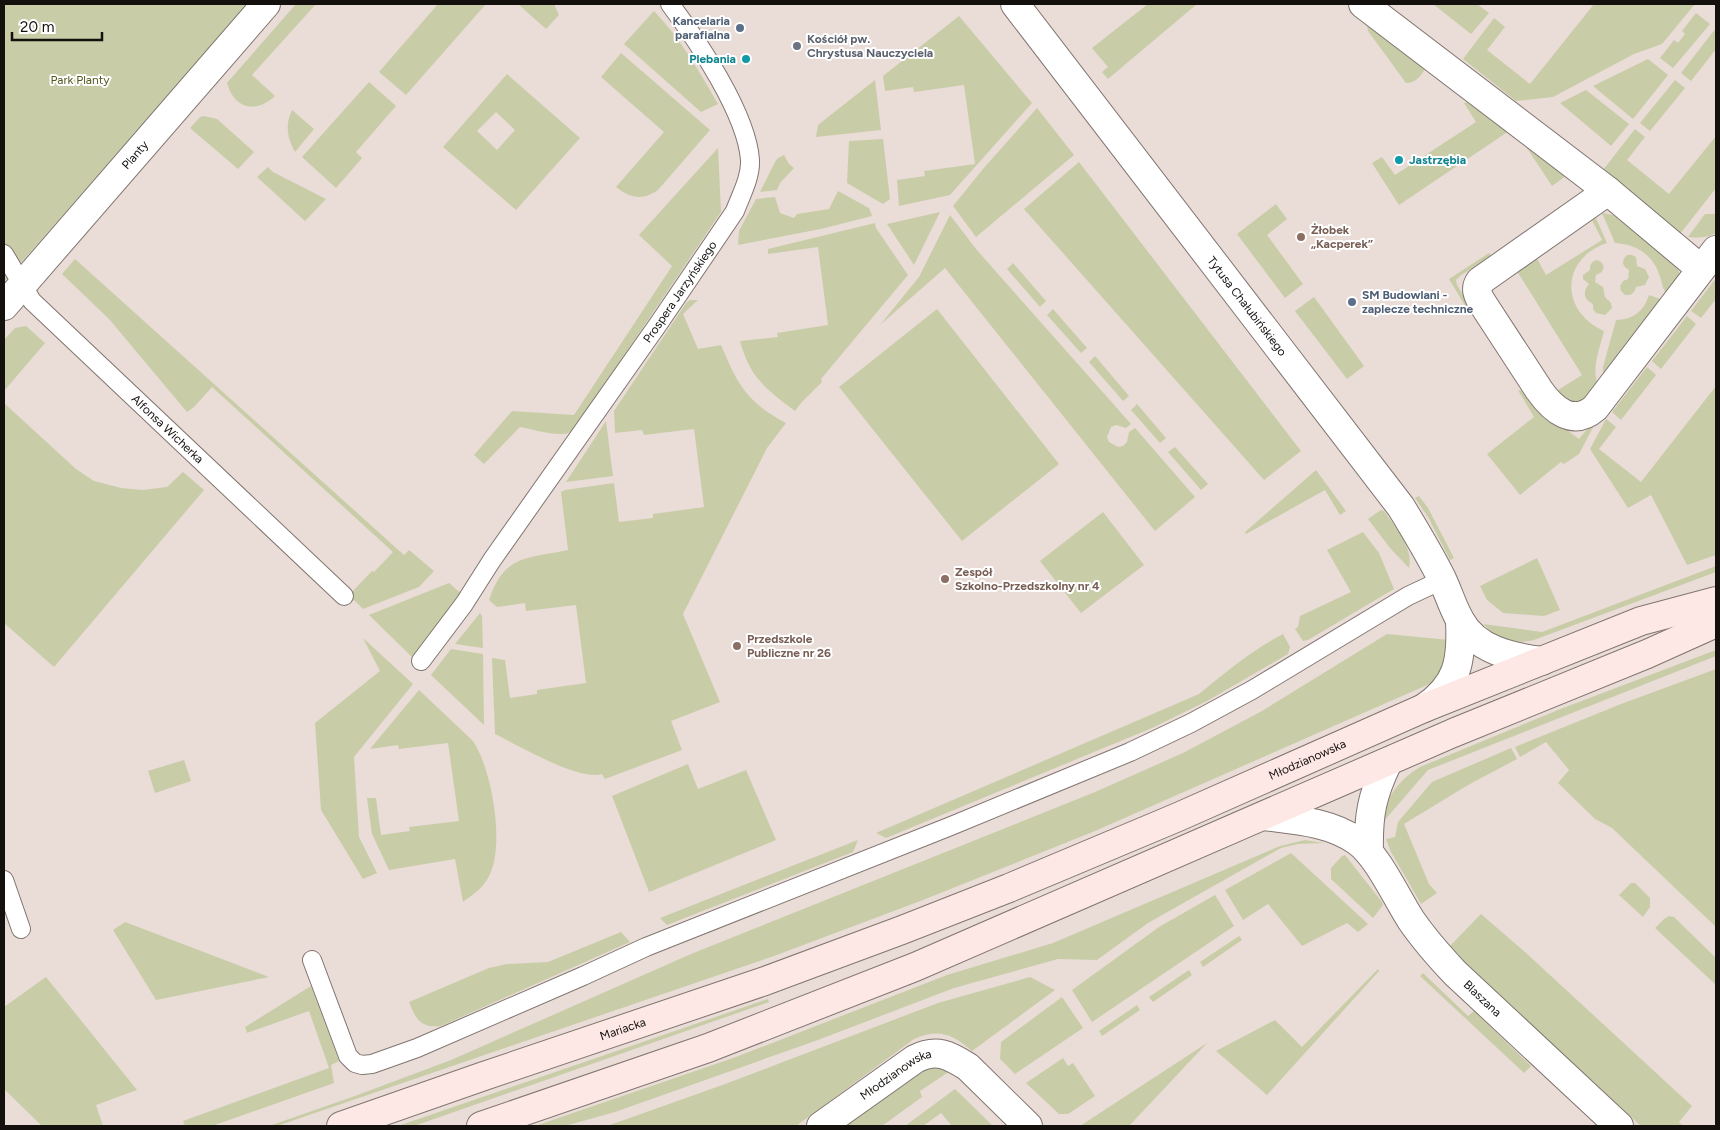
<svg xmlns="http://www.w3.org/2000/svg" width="1720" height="1130" viewBox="0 0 1720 1130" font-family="Figtree,sans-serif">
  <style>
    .green { fill: #c8cda8; fill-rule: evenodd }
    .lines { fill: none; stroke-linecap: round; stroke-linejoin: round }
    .service-casing { stroke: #817570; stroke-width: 20 }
    .minor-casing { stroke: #817570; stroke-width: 30 }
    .secondary-casing { stroke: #817570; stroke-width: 30 }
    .service { stroke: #fff; stroke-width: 18 }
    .minor { stroke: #fff; stroke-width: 28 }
    .secondary { stroke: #fee8e5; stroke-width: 28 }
    .service-dot { fill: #5c6f8a; stroke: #fff; stroke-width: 2 }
    .worship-dot { fill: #6b7280; stroke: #fff; stroke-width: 2 }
    .culture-dot { fill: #0f9aa8; stroke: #fff; stroke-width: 2 }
    .education-dot { fill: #8d6e63; stroke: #fff; stroke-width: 2 }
    .labels { text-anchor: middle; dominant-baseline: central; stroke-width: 4; stroke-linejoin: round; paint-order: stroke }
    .service-label { font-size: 12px; font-weight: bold; fill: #4e5e75; stroke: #fff; text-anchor: end }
    .worship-label { font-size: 12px; font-weight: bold; fill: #5b616d; stroke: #fff; text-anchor: start }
    .culture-label { font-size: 12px; font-weight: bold; fill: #0d838f; stroke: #fff; text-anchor: end }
    .park-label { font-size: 12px; fill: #53591d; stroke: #fff }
    .street-label { font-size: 12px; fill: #14100e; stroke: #fff }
    .education-label { font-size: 12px; font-weight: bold; fill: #785e54; stroke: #fff; text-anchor: start }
  </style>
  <rect width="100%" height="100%" fill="#eadcd7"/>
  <g class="green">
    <polygon points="4,4 248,4 4,282"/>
    <path d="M296,4H316L252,75L275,96C256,114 234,109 227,83Z"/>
    <polygon points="438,4 486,4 406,95 379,72"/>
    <polygon points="518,4 554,4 559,15 546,29"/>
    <polygon points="1148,4 1197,4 1108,79 1102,72 1108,67 1092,48"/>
    <polygon points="1433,4 1477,4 1489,13 1471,34"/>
    <polygon points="1594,4 1695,4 1662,44 1634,54 1553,97 1516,101 1463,59 1494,18 1505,27 1487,50 1530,84"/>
    <path d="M654,11C680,38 699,71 718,104L701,112L624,44Z"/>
    <polygon points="1696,13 1710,24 1673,68 1660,58 1674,40 1678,43 1685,34 1682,31"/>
    <polygon points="959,16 1032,103 950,195 899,206 897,180 925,176 924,171 975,164 964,85 914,92 913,87 885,91 883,76"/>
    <path d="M1368,22L1426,67C1422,75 1416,83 1406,83L1368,31L1367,26Z"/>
    <polygon points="1716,28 1716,49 1691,81 1681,73"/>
    <path d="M621,53L710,130L658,190C642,201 630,198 616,187L664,132L601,77Z"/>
    <polygon points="1648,59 1668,75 1633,119 1593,86"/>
    <path d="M507,74L580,138L516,210L443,147ZM496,112L515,130L497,150L477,131Z"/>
    <polygon points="875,80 881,130 816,137 818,125"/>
    <polygon points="1675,80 1685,88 1650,131 1640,123"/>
    <polygon points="369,82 396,106 356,152 362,158 336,188 302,157"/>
    <polygon points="1586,90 1629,124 1611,146 1560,103"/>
    <polygon points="1468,102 1474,103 1564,169 1566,176 1552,186 1523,142 1509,131 1399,205 1372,163 1382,157 1395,175 1476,122 1464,103"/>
    <polygon points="1037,108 1074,155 976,237 953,206 983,169"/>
    <path d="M292,110L314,129L295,152C287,138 285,124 292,110Z"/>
    <polygon points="204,116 217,119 254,152 238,169 190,128 200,117"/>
    <polygon points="1635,129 1645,137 1627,160 1669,194 1716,136 1716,188 1680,234 1603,170"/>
    <polygon points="883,139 890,199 883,204 847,183 849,141"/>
    <path d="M718,148L721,212L579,422C576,426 573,431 568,433C557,437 532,429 520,427L484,464L474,455L512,411L574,415L672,266L639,235Z"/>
    <polygon points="784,155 789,164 794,168 780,183 777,190 760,192 775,162 778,158"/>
    <polygon points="1079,162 1301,451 1264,480 1024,209"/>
    <polygon points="268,167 273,172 326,199 305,221 257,177"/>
    <polygon points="838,191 869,208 872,216 821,229 738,245 739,231 756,199 775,197 780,213 794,218 797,214 829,209"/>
    <polygon points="1276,204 1287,219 1267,235 1303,284 1285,298 1237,234"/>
    <polygon points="940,212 914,265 887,224"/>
    <path d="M1602,213L1613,215L1678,267L1680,279L1668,295C1662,289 1663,285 1660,277C1654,255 1636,244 1615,243Z"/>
    <path d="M1705,214H1716V233C1707,238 1699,238 1688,237Z"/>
    <polygon points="950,215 976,249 1131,424 1126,428 1116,425 1111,427 1107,437 1109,442 1118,447 1123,446 1127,442 1129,432 1135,428 1195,497 1155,531 945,268 880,325 919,277"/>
    <path d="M1595,216L1607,243C1561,258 1559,311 1604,331C1600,348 1591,368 1598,385L1586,400L1575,406L1555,392L1582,375L1517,271L1535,255L1546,275L1602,240L1591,218Z"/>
    <path d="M875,223L876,228L908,275L821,379L822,382L801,403L795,411C766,389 750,378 740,341L778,337L777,333L828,325L818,247L768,254V249Z"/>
    <polygon points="1489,253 1491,256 1460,276 1456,280 1457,285 1469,305 1467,309 1449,279"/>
    <path d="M1627,255H1632L1636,257L1637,266L1645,269L1649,277L1645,285L1636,287L1634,292L1630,295H1625L1621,291L1620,286L1623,281L1628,279L1629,270C1622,266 1621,261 1627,255Z"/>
    <polygon points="75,259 404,555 409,550 434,571 419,587 363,609 349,595 372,571 374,572 393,552 212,387 194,407 187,412 109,319 62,274"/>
    <path d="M1597,260C1606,263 1606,272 1596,275L1595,282L1603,287L1605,297L1611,303L1612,308L1605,315L1596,313L1593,309V304C1584,300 1582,292 1589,284L1583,279V275L1590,270C1590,264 1591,262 1597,260Z"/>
    <polygon points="1013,263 1046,301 1040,307 1007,269"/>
    <polygon points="1716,278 1716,299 1701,318 1691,311"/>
    <path d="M1649,295L1663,300L1603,378V367L1616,320C1633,320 1644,311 1649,295Z"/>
    <polygon points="1314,297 1364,366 1347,379 1295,311"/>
    <path d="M690,300H698L683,314L698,349L721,345C729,363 736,382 750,397C760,408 773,416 786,423L767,448L683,614L720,702L671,721L682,750L605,779L602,774C581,782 517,745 495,734L492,658L505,660L510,698L537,694V690L586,683L576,605L526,611L525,603L497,607L489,600C504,554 527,559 568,550L561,492L565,490L614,483L619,522L653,518V514L704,507L694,429L644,435L642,430L615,433L614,411L686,303Z"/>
    <polygon points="937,309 1059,464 962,541 839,387"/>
    <polygon points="1053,309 1087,348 1081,353 1047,315"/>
    <polygon points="1687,316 1696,324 1661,369 1652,361"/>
    <polygon points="26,326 45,343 4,391 4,340 15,328"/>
    <polygon points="1095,356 1129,396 1123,401 1089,362"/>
    <polygon points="1647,367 1656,375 1621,420 1612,412"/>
    <polygon points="1716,386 1716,555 1687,565 1651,495 1628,508 1590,449 1606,419 1616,427 1599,449 1641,482"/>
    <polygon points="1518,390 1522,391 1529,401 1579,439 1600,414 1579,454 1564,464 1561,462 1520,495 1487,454 1534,417"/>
    <polygon points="4,403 76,469 94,481 121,488 142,490 167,487 183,472 204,490 54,667 4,623"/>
    <polygon points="1137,404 1166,438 1160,443 1131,410"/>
    <polygon points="606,421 613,476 566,482"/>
    <polygon points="1175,447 1208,484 1201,490 1168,452"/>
    <polygon points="1316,470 1346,511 1340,515 1325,490 1246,534 1245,532"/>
    <polygon points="1419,496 1428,508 1454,558 1450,560 1428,517 1415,498"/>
    <path d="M1381,510L1384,511C1395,527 1414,548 1409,568L1390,548L1368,519Z"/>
    <polygon points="1103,512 1144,565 1081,613 1040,561"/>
    <polygon points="1363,532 1379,553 1394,589 1308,640 1303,641 1295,629 1298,627 1300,616 1351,592 1327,550"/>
    <polygon points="1537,558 1560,610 1544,616 1503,613 1487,600 1480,586"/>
    <path d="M1716,566V572L1534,640C1514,645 1497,639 1483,624L1542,632Z"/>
    <polygon points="449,583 463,595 415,660 369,615"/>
    <polygon points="480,613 482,616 483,648 455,644"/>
    <path d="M1283,634L1290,647L1288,654L1207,701L1152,728L886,838L876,833L1199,694C1226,672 1252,650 1283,634Z"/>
    <polygon points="1387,634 1450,640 1450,657 1434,682 1095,831 923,900 774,956 277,1126 269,1126 355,1096 451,1060 691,954 1095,792 1183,753 1262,711"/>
    <polygon points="363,638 413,684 354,757 359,837 377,873 363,879 321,810 315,723 380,671"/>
    <polygon points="451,649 483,654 484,725 431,675"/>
    <path d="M1716,650V656L1428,770L1383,822C1385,797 1399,780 1420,767L1563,708Z"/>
    <polygon points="1716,669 1716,927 1612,828 1595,819 1558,783 1569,770 1546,742 1520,757 1515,747 1621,704"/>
    <path d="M419,690L473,741C492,769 506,848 488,878C483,888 472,895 463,902L455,859L389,870L372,834L367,798H376L381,835L410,831L409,827L459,821L448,743L399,749L398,745L370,749Z"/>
    <polygon points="1511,748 1517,759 1468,785 1404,824 1429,884 1437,893 1421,904 1391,852 1386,839 1395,837 1398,822 1432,782"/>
    <polygon points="184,760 191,781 155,793 148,771"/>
    <polygon points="688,764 698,789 746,770 776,840 649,892 612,796"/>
    <polygon points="858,840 853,852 667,925 660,918"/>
    <polygon points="1305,840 1324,843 1298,844 1281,848 1148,923 1097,960 1058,959 954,988 818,1040 615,1112 565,1126 535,1126 736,1057 947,975 1053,943 1280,846"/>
    <polygon points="1291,853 1368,924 1358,932 1347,923 1302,946 1268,904 1243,920 1225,890"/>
    <polygon points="1345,855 1382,902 1383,905 1373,918 1331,879 1331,868 1342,856"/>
    <polygon points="1631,883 1635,883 1650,898 1650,907 1643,917 1619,895"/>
    <polygon points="1215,895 1234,926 1092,1022 1072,990 1159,927"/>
    <polygon points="1481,914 1525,952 1692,1106 1679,1122 1683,1126 1641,1126 1448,948"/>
    <polygon points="1669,916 1674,917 1716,958 1716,985 1655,928 1664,919"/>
    <polygon points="125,922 269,977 156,1000 113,930"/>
    <path d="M621,932L630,942L441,1026C421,1028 416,1020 409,1002L489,968L507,964L548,962Z"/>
    <polygon points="1239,936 1242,940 1203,967 1200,962"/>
    <polygon points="1378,969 1379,971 1267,1095 1216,1051 1275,1020 1302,1047"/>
    <polygon points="1189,970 1192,975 1153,1002 1149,997"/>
    <polygon points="1423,973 1468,1016 1474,1011 1531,1066 1524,1073 1420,976"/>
    <polygon points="46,977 137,1090 96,1105 103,1126 42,1126 4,1089 4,1007"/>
    <path d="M1030,977L1055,990L972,1051C952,1034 939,1028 914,1039L796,1126H607L728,1083L938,1003Z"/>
    <polygon points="311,986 339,1061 331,1065 334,1083 212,1126 185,1126 183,1121 329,1068 309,1011 247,1033 245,1027"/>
    <polygon points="1062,997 1083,1028 1015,1074 1000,1059 1001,1042"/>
    <polygon points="768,999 769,1002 414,1126 398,1126"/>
    <polygon points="1137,1005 1140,1010 1102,1036 1099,1031"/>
    <polygon points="1207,1043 1129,1126 1080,1126"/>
    <polygon points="1063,1058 1068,1066 1073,1063 1095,1096 1068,1114 1059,1114 1026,1083"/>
    <polygon points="937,1067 950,1071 920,1091 922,1097 882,1126 845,1126 919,1074 927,1069"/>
    <polygon points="955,1089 993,1126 952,1126 941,1113 923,1126 905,1126"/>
  </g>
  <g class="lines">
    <defs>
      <g id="service">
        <path id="s1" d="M4,254L32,301L344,596"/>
        <path id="s2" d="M421,661L464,604L492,560L659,323L735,211C741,195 751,177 750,160C747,114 697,40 670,4"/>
        <polyline points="4,880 21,929"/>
        <polyline points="312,960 348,1056 355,1063 362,1065 372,1064 417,1048 583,976 646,947 951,826 1130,752 1191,723 1252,690 1408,596 1442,580"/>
      </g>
      <g id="minor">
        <path id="s3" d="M1015,4L1401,507C1415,530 1429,553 1441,577C1448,591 1452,606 1460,620C1476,650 1511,657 1542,661"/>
        <polyline points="1363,4 1608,191 1701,269"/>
        <path d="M1608,191L1480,281C1475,288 1477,293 1481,301L1539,390C1553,410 1573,427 1595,408L1716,250"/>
        <path id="s4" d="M4,306L266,4"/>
        <path d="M1424,708C1458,685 1462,661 1460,621"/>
        <path id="s5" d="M1264,816C1296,820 1330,822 1357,841C1378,856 1396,897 1411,920C1424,939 1439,956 1455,973L1619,1126"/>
        <path d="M1369,852C1368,815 1372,795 1388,762"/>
        <path id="s6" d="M821,1126L915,1059C937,1048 949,1055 968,1067L1028,1126"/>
      </g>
      <g id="secondary">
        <path id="s7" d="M341,1126L484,1076L765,981L902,930L1009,888L1178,817L1424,708L1641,621L1716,601"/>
        <polyline points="481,1126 708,1048 915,967 1453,733 1647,654 1716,623"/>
      </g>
    </defs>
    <use href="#service" class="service-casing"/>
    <use href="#minor" class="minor-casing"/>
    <use href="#secondary" class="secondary-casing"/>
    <use href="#service" class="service"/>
    <use href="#minor" class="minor"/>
    <use href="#secondary" class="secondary"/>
  </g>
  <g class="service-dot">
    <circle cx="740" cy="28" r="5"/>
    <circle cx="1352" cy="302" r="5"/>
  </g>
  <circle class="worship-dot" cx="797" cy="46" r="5"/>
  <g class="culture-dot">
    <circle cx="746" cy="59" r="5"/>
    <circle cx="1399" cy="160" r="5"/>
  </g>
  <g class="education-dot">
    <circle cx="1301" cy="237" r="5"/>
    <circle cx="945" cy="579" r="5"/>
    <circle cx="737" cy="646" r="5"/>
  </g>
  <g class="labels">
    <g class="service-label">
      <text x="730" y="21">Kancelaria<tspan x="730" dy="14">parafialna</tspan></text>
      <text x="1362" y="295" text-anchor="start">SM Budowlani -<tspan x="1362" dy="14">zaplecze techniczne</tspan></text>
    </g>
    <g class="worship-label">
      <text x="807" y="39">Kościół pw.<tspan x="807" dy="14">Chrystusa Nauczyciela</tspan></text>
    </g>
    <g class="culture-label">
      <text x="736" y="59">Plebania</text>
      <text x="1409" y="160" text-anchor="start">Jastrzębia</text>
    </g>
    <g class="park-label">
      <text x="80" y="80">Park Planty</text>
    </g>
    <g class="street-label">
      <text stroke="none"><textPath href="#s4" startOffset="200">Planty</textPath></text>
      <text stroke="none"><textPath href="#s2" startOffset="451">Prospera Jarzyńskiego</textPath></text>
      <text stroke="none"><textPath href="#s3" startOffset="381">Tytusa Chałubińskiego</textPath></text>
      <text stroke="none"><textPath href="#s1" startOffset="241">Alfonsa Wicherka</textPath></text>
      <text stroke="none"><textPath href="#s7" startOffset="1034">Młodzianowska</textPath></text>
      <text stroke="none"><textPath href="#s5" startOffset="300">Blaszana</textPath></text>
      <text stroke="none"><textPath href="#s7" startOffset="298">Mariacka</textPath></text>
      <text stroke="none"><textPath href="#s6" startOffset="91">Młodzianowska</textPath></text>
    </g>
    <g class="education-label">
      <text x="1311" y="230">Żłobek<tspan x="1311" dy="14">„Kacperek”</tspan></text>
      <text x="955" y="572">Zespół<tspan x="955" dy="14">Szkolno-Przedszkolny nr 4</tspan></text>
      <text x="747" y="639">Przedszkole<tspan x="747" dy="14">Publiczne nr 26</tspan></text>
    </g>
  </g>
  <rect width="1720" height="1130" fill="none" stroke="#14100e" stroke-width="10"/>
  <path d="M12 32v8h90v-8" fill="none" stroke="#14100e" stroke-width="2.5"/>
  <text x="20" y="32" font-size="15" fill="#14100e" stroke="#ffffff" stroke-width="4" paint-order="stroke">20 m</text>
</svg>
